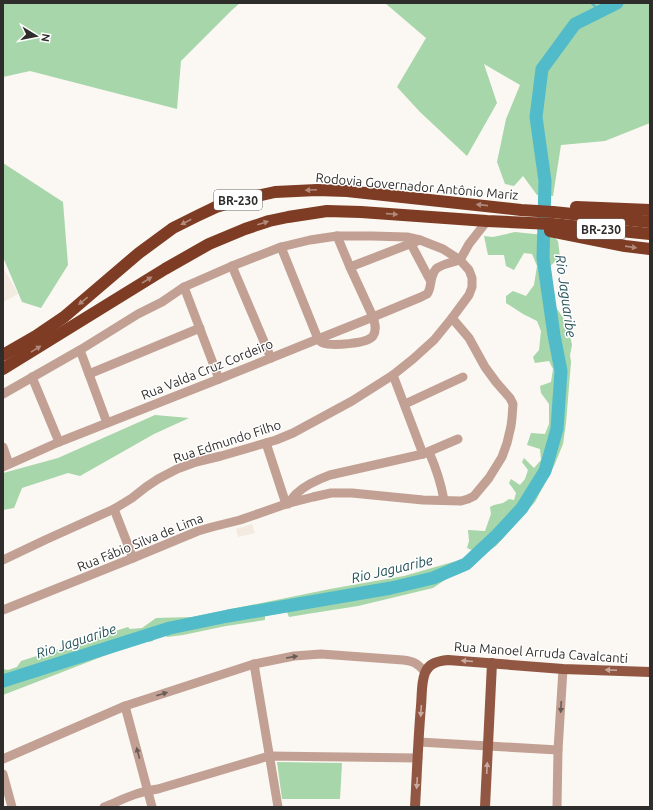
<svg xmlns="http://www.w3.org/2000/svg" width="653" height="810" viewBox="0 0 653 810" font-family="Ubuntu,sans-serif">
  <style>
    .built { fill: #f3ebdf }
    .green { fill: #a6d6a9 }
    .lines { fill: none; stroke-linecap: round; stroke-linejoin: round }
    .stream { stroke: #52bbc9; stroke-width: 2 }
    .river { stroke: #52bbc9; stroke-width: 13 }
    .minor { stroke: #c2a194; stroke-width: 9 }
    .major { stroke: #915742; stroke-width: 10 }
    .highway { stroke: #7d3c23; stroke-width: 12 }
    .oneway { fill: #b18a7b }
    .oneway2 { fill: #695b55 }
    .oneway3 { fill: #c8aba0 }
    .labels { text-anchor: middle; dominant-baseline: central; stroke-width: 3; stroke-linejoin: round; paint-order: stroke }
    .shield { fill: #fff; stroke: #6d6c6b; stroke-width: 1 }
    .shield-label { font-size: 12px; font-weight: bold; fill: #2e2d2b }
    .street-label { font-size: 13px; fill: #2e2d2b; stroke: #fff }
    .water-label { font-size: 14px; font-style: italic; fill: #26545b; stroke: #fff }
  </style>
  <rect width="100%" height="100%" fill="#fbf7f2"/>
  <g class="built">
    <polygon points="3,267 18,294 3,302"/>
    <polygon points="252,524 255,533 238,537 236,529"/>
  </g>
  <g class="green">
    <polygon points="3,3 240,3 232,10 181,61 177,109 30,71 3,77"/>
    <polygon points="385,3 650,3 650,123 605,141 561,145 553,196 537,195 523,176 514,186 505,184 497,162 506,119 520,85 484,64 497,103 467,156 420,112 397,87 426,38"/>
    <polygon points="3,163 63,202 68,265 41,308 22,302 3,257"/>
    <polygon points="515,232 553,236 558,241 560,257 547,269 553,303 568,325 572,345 570,355 571,362 566,423 563,444 554,466 535,502 496,546 433,588 358,606 307,614 289,617 287,612 265,616 265,620 226,626 183,635 167,637 165,634 155,635 153,641 149,642 147,640 140,642 3,695 3,669 8,670 17,667 21,661 128,627 130,629 142,628 156,618 192,617 330,589 404,576 463,559 474,551 467,548 469,541 468,530 485,531 491,514 490,507 494,505 503,503 509,499 514,500 516,493 509,483 511,479 520,485 525,479 528,470 522,462 524,458 534,468 541,460 540,449 527,445 531,433 545,434 549,424 549,404 541,393 540,386 551,382 553,369 549,361 535,363 533,357 539,350 541,331 537,321 523,314 506,303 506,296 513,291 526,296 534,285 537,266 532,254 524,253 514,270 506,266 504,255 488,255 484,236 493,237"/>
    <polygon points="155,415 189,418 154,434 80,476 68,473 22,488 14,508 3,510 3,473 58,458"/>
    <polygon points="277,762 342,763 340,799 282,799"/>
  </g>
  <g class="lines">
    <polyline class="stream" points="591,3 601,11"/>
    <polyline class="river" points="3,681 170,628 228,616 391,588 433,578 466,564 497,535 522,508 545,471 557,429 561,371 554,335 543,258 545,181 536,117 542,69 575,24 617,3"/>
    <g class="minor">
      <polyline points="411,244 430,280"/>
      <path d="M281,247L318,339C320,341 320,342 323,343C332,346 367,344 373,336C377,330 375,323 373,317L350,267L337,236"/>
      <polyline points="460,260 469,244 487,221"/>
      <polyline points="232,266 271,358"/>
      <polyline points="350,267 420,240"/>
      <polyline points="184,287 219,379"/>
      <polyline points="80,350 107,423"/>
      <polyline points="89,374 200,328"/>
      <polyline points="393,375 423,454"/>
      <polyline points="32,377 59,442"/>
      <polyline points="3,394 80,350 138,314 162,302 184,287 232,266 281,247 310,240 337,236 372,236 407,237 420,240 443,249 460,260 469,270 472,278 472,287 469,295 452,318 434,340 413,359 393,375 352,401 293,433 276,440 221,456 196,462 177,469 158,479 146,487 132,498 114,509 45,540 3,560"/>
      <polyline points="405,404 463,377"/>
      <polyline points="266,443 286,504"/>
      <polyline points="3,447 9,464"/>
      <path d="M429,452C436,468 441,483 444,500"/>
      <path d="M3,467L59,442L219,379L318,339L373,317L421,297C423,296 425,295 427,294C432,289 429,277 436,269C441,264 453,262 460,260"/>
      <path d="M288,504C291,500 293,497 296,494C305,485 319,479 330,475L423,454L458,439"/>
      <polyline points="114,509 133,558"/>
      <polyline points="3,610 133,558 198,531 212,527 240,520 286,504 313,497 331,493 352,493 423,500 461,501 468,499 474,496 489,478 502,457 507,443 511,426 512,418 513,404 510,398 496,382 485,367 469,338 452,318"/>
      <polyline points="254,664 278,807"/>
      <polyline points="125,706 152,807"/>
      <polyline points="419,742 558,750"/>
      <path d="M3,759L125,706L254,664L294,656L321,654L403,660C414,661 418,664 425,672"/>
      <polyline points="3,774 12,807"/>
      <path d="M104,807C122,800 139,791 158,789L269,756L418,758"/>
      <polyline points="557,807 558,750 563,669"/>
    </g>
    <g class="major">
      <path d="M415,807C417,773 418,740 421,706C422,696 421,683 425,673C429,663 438,661 448,660L563,669L650,672"/>
      <polyline points="485,807 492,663"/>
    </g>
    <g class="highway">
      <polyline points="576,207 650,210"/>
      <polyline points="550,231 625,246 650,249"/>
      <polyline points="3,355 36,336 64,317 139,253 173,228 197,216 216,207 239,200 275,192 317,190 347,191 521,210 553,212 650,222"/>
      <polyline points="3,369 165,269 209,244 245,229 269,221 288,217 327,211 361,212 487,221 552,224 650,234"/>
    </g>
  </g>
  <defs><path id="oneway-solid" d="M-6-.8H1V-3.2L6.5 0L1 3.2V.8H-6Z"/></defs>
  <g class="oneway">
    <use href="#oneway-solid" transform="translate(311 190) rotate(177)"/>
    <use href="#oneway-solid" transform="translate(482 205) rotate(-174)"/>
    <use href="#oneway-solid" transform="translate(392 214) rotate(4)"/>
    <use href="#oneway-solid" transform="translate(186 222) rotate(153)"/>
    <use href="#oneway-solid" transform="translate(263 223) rotate(-18)"/>
    <use href="#oneway-solid" transform="translate(631 247) rotate(8)"/>
    <use href="#oneway-solid" transform="translate(147 280) rotate(-32)"/>
    <use href="#oneway-solid" transform="translate(83 301) rotate(141)"/>
    <use href="#oneway-solid" transform="translate(36 349) rotate(-32)"/>
  </g>
  <g class="oneway2">
    <use href="#oneway-solid" transform="translate(292 657) rotate(-9)"/>
    <use href="#oneway-solid" transform="translate(162 694) rotate(-18)"/>
    <use href="#oneway-solid" transform="translate(561 707) rotate(93)"/>
    <use href="#oneway-solid" transform="translate(138 753) rotate(-105)"/>
  </g>
  <g class="oneway3">
    <use href="#oneway-solid" transform="translate(467 661) rotate(-175)"/>
    <use href="#oneway-solid" transform="translate(611 670) rotate(-178)"/>
    <use href="#oneway-solid" transform="translate(421 711) rotate(94)"/>
    <use href="#oneway-solid" transform="translate(487 768) rotate(-87)"/>
    <use href="#oneway-solid" transform="translate(417 783) rotate(93)"/>
  </g>
  <g class="labels">
    <g class="shield">
      <rect x="214" y="190" width="48" height="20" rx="3"/>
      <rect x="577" y="219" width="48" height="20" rx="3"/>
    </g>
    <g class="shield-label">
      <text x="238" y="200">BR-230</text>
      <text x="601" y="229">BR-230</text>
    </g>
    <g class="street-label">
      <text transform="translate(417 186) rotate(5)">Rodovia Governador Antônio Mariz</text>
      <text transform="translate(207 369) rotate(-22)">Rua Valda Cruz Cordeiro</text>
      <text transform="translate(227 441) rotate(-18)">Rua Edmundo Filho</text>
      <text transform="translate(140 542) rotate(-22)">Rua Fábio Silva de Lima</text>
      <text transform="translate(541 652) rotate(4)">Rua Manoel Arruda Cavalcanti</text>
    </g>
    <g class="water-label">
      <text transform="translate(566 296) rotate(82)">Rio Jaguaribe</text>
      <text transform="translate(392 569) rotate(-13)">Rio Jaguaribe</text>
      <text transform="translate(76 641) rotate(-18)">Rio Jaguaribe</text>
    </g>
  </g>
  <rect width="653" height="810" fill="none" stroke="#2e2d2b" stroke-width="8"/>
  <g transform="translate(36 36) rotate(100)" stroke="#ffffff" stroke-width="3" paint-order="stroke">
  <path d="M0-3L7 15L0 10L-7 15Z" fill="#2e2d2b"/>
  <text y="-6" font-size="11" font-weight="bold" text-anchor="middle" fill="#2e2d2b">N</text>
  </g>
</svg>
